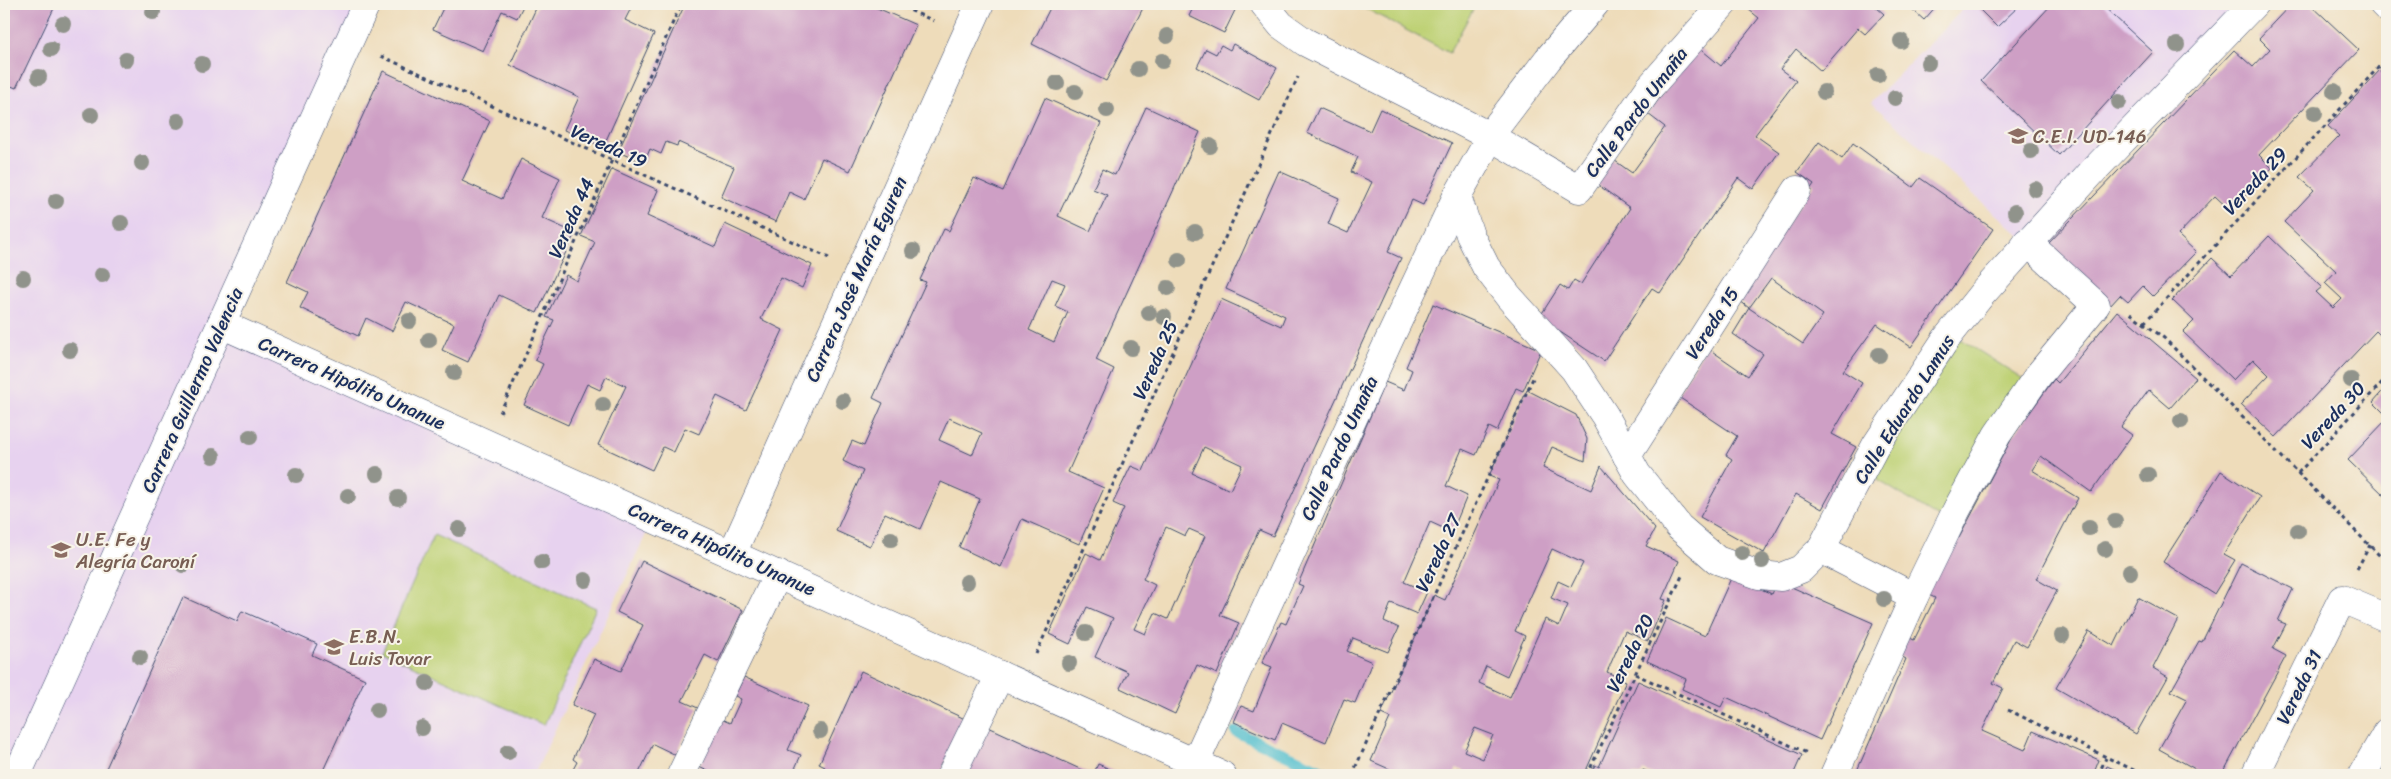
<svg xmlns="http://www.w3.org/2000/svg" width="2391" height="779" viewBox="0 0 2391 779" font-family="Sriracha,sans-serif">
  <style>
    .built { fill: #e7d2ef }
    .green { fill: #bed175; stroke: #6c806a }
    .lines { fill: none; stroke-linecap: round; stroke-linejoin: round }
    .stream { stroke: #53bfce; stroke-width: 11 }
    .building { fill: #ce9fc5; fill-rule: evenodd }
    .street-casing { stroke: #3b496c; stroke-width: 29 }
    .path { stroke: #3b496c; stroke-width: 3; stroke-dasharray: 4 4; stroke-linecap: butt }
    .street { stroke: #fff; stroke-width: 28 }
    .tree { fill: #90938b }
    .labels { text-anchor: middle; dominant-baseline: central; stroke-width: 4; stroke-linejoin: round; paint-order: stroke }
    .street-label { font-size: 19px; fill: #1b2f5e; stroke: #f7f3e8 }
    .education-label { font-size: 19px; fill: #785e54; stroke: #f7f3e8; text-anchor: start }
  </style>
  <rect width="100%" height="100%" fill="#f7f3e8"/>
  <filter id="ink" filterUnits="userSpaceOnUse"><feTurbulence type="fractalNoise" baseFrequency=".02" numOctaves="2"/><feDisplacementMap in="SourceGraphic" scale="10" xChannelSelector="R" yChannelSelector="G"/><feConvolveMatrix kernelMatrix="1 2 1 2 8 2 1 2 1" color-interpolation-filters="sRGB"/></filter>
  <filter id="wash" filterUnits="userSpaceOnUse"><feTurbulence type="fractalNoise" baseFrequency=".0096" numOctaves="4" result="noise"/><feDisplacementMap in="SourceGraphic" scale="20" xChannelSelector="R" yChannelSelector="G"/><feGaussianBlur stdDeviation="1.12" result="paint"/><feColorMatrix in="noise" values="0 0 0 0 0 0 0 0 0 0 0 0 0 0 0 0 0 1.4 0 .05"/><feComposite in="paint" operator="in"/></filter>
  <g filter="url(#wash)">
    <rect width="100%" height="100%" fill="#eedcba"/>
    <g class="built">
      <polygon points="4,4 366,4 221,324 653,519 534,775 4,775"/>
      <polygon points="1968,4 2254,4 2027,242 1871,103"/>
    </g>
    <g class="green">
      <polygon points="1357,4 1476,4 1449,53"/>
      <polygon points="1960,339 2025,380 1939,518 1873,477"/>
      <polygon points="434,535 596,608 544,725 382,652"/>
    </g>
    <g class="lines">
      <polyline class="stream" points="1236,732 1332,775"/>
    </g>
    <g id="blocks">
      <g class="building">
        <polygon points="4,4 56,4 16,88 4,83"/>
        <polygon points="445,4 524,4 517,18 502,11 483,51 433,29"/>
        <polygon points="538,4 633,4 625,20 654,34 603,147 564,130 579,97 510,65"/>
        <polygon points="685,4 868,4 916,25 850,171 822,158 804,199 789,192 776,222 721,197 734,167 722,162 678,142 677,146 666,142 661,154 650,149 644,163 618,152"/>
        <polygon points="1052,4 1145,4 1106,81 1032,44"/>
        <polygon points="1195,4 1238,4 1224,33 1189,16"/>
        <polygon points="1752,4 1880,4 1876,7 1884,14 1865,34 1858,28 1821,71 1796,49 1780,69 1796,81 1755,135 1779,152 1753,189 1738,178 1660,293 1652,288 1604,361 1539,318 1560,285 1568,290 1574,280 1581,284 1630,208 1594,182 1611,158 1632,173 1665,127 1648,114 1697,46 1721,66 1759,18 1748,9"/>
        <polygon points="1906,4 1938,4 1924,20"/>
        <polygon points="1979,4 2021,4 1997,27 1976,6"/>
        <polygon points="2052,4 2101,4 2153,52 2059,155 1981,81"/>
        <polygon points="2291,4 2310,4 2359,50 2259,155 2272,168 2231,211 2215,196 2178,235 2196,252 2153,296 2143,286 2128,302 2120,295 2110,306 2047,245 2234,50 2253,67 2270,49 2259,38"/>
        <polygon points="1233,44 1277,68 1259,100 1197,67 1206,49 1216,54 1221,45 1230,50"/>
        <polygon points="2380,70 2387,77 2387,342 2376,331 2276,437 2241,404 2269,375 2253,359 2233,380 2183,332 2194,321 2172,300 2212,258 2231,276 2269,236 2322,287 2316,292 2333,308 2342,299 2325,283 2336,271 2284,222 2314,190 2299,177 2339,136 2328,126"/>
        <polygon points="383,71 490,121 462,181 502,199 521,159 560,178 542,218 575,233 537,313 499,295 468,362 442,350 454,324 406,302 392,331 366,318 358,336 300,308 308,292 287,282"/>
        <path d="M1045,98L1101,123L1058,216L1090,231L1107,195L1093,189L1102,169L1115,175L1146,107L1200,132L1096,360L1114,369L1068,472L1104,488L1079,544L1022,519L1001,567L959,547L980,499L941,482L920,529L885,513L870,546L836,531L863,471L843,461L852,441L864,446L883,403L873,398L926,282L920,280L944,229L949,231L974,178L1003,191ZM1052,279L1065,284L1055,306L1068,312L1054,342L1029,330ZM949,418L982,433L972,455L939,440Z"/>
        <path d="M1319,108L1370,131L1380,109L1452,143L1423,205L1412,200L1388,252L1401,258L1273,536L1259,530L1220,615L1239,623L1217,674L1197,665L1175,714L1120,688L1128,672L1095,657L1113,618L1087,607L1070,644L1049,634L1086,553L1100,560L1124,508L1113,503L1131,466L1143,471L1221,299L1281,326L1285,316L1226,289L1279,171L1339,198L1328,224L1348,233L1372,182L1351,172L1358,157L1307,133ZM1204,447L1242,465L1230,490L1192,473ZM1166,527L1185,536L1189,529L1205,536L1168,619L1155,613L1145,634L1134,629L1155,585L1143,579Z"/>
        <polygon points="1819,142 1842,159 1853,143 1913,187 1920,178 1993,229 1911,347 1877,324 1843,371 1862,383 1832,434 1856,447 1822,509 1796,494 1764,553 1700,517 1732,459 1726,455 1737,436 1677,396 1706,347 1748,376 1763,354 1733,334 1749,308 1803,344 1823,315 1771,278 1749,308 1735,297 1814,184 1797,172"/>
        <polygon points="612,169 658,190 647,216 715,247 725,224 812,265 802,288 781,278 761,319 783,330 746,410 717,396 699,434 685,428 674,452 663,447 652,470 598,445 626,386 606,377 600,390 587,384 568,425 524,405 543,364 535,360 554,320 546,317 566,275 577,281 595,242 581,236"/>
        <polygon points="1433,304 1541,350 1523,391 1516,388 1497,431 1489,427 1476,455 1462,449 1446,486 1467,496 1452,532 1430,522 1404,582 1427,592 1417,614 1391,603 1384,621 1399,628 1388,652 1353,638 1347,651 1372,662 1355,703 1344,699 1326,742 1282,723 1275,740 1234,722 1241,706 1254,711 1272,667 1262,663 1281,622 1286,624 1303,586 1298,584 1385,382 1404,390 1412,370 1406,367"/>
        <polygon points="2117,311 2196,378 2170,408 2149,390 2121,427 2132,435 2091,492 2041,456 2032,470 2078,498 2036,579 2057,591 2027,647 2014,640 1993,683 2003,688 1982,731 2025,750 2033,731 2099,760 2093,775 1844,775 1847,768 1856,773 1906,659 1897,654 1908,637 1914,640 1935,598 1923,592 1953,535 1959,538 2013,436 2054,379 2058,383"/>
        <polygon points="2387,386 2387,416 2373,402"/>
        <path d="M1527,390L1576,415L1587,439L1585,461L1552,447L1543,468L1591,490L1601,466L1655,529L1646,546L1679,561L1662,599L1666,600L1648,641L1625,631L1607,672L1626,681L1584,775H1473L1457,768L1454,775H1403L1371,761L1390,718L1381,714L1434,595L1445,600L1499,480L1489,476ZM1552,549L1583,563L1571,587L1558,581L1551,598L1568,605L1559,626L1545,619L1510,697L1479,683L1486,666L1507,676L1525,636L1515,631ZM1475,728L1493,735L1483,759L1464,751Z"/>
        <polygon points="2387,419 2387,498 2348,460"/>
        <polygon points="2221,471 2260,497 2224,554 2235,560 2214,594 2163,562"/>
        <polygon points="642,561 743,610 718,662 705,655 682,701 698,708 676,755 653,744 638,775 570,775 577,762 573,759 594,715 572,705 594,659 621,671 643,625 617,612"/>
        <polygon points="2241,563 2293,589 2278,621 2286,624 2273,649 2286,656 2222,775 2206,775 2159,749 2187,699 2171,691 2199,641 2202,642"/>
        <polygon points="1732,576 1772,594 1778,581 1873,623 1820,740 1726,697 1721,707 1682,689 1686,679 1647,661 1666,618 1705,636"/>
        <polygon points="183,597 237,621 242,611 317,644 312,655 365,679 321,775 103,775"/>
        <polygon points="2138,597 2178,619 2153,668 2168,677 2136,734 2056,688 2089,631 2114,646"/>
        <polygon points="861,671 965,719 940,775 821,775 825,767 819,764"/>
        <polygon points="744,677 808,706 788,750 801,755 792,775 716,775 699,767 721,719 730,723 741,699 735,696"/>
        <polygon points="1638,681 1802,755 1793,775 1655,775 1643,770 1641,775 1590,775 1595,765 1599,767"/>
        <polygon points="984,725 1093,775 1098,764 1123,775 961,775"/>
        <polygon points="2107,766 2127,775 2103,775"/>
      </g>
    </g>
  </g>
  <g filter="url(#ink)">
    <use href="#blocks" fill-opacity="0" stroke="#3b496c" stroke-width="1"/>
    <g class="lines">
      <defs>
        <g id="street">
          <polyline points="1264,4 1281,25 1305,42 1491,137 1579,189 1650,87 1723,4"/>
          <polyline points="2383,4 2387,8"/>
          <polyline points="1457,196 1470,235 1486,267 1509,297 1574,369 1605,416 1637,474 1679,527 1717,560 1759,575 1781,577 1801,569 1821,549 1876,445 1946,339 1982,294 2094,170 2254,4"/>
          <polyline points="221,324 1222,775"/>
          <polyline points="1627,456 1797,190"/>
          <polyline points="1821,549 1914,597"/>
          <polyline points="732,554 980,4"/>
          <polyline points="1195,763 1390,338 1457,196 1497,126 1548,59 1595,4"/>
          <polyline points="17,775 366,4"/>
          <polyline points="681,775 778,574"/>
          <polyline points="951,775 1000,675"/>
          <polyline points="1834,775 1914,597 1956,511 1997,435 2037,377 2096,305 2027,242"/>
          <polyline points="2255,775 2342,599 2387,618"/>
          <polyline points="2362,775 2387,732"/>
        </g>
      </defs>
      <use href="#street" class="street-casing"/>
      <g class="path">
        <polyline points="896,4 934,21"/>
        <polyline points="381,56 829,258"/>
        <polyline points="2130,313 2164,338 2387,563"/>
        <polyline points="2144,323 2387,58"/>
        <polyline points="500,413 681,4"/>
        <polyline points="2298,473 2387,377"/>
        <polyline points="2357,569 2370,545"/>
        <polyline points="1036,654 1298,77"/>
        <polyline points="1635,674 1807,753"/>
        <polyline points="2008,710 2144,775"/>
        <polyline points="1352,775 1534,376"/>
        <polyline points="1587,775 1682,576"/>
        <polyline points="2098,775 2106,758"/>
      </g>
      <use href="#street" class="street"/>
    </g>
    <g class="tree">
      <circle cx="153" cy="12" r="8"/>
      <circle cx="63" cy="24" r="8"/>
      <circle cx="1167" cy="36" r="8"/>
      <circle cx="1901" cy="41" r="8"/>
      <circle cx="2177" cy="45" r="8"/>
      <circle cx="51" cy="49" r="8"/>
      <circle cx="126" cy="60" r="8"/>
      <circle cx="1162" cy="61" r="8"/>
      <circle cx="1928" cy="63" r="8"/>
      <circle cx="202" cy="64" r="8"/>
      <circle cx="1138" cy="69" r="8"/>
      <circle cx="1878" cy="75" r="8"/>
      <circle cx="39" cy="77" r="8"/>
      <circle cx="1057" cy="83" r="8"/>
      <circle cx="2334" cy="91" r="8"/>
      <circle cx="1075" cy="92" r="8"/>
      <circle cx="1824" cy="92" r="8"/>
      <circle cx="1895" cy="98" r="8"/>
      <circle cx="2119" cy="102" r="8"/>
      <circle cx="1107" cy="110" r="8"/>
      <circle cx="2315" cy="113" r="8"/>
      <circle cx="91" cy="115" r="8"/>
      <circle cx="178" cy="121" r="8"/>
      <circle cx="1210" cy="146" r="8"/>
      <circle cx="2031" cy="151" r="8"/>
      <circle cx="142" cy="163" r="8"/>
      <circle cx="2035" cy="189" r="8"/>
      <circle cx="56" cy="201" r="8"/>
      <circle cx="2015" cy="212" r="8"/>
      <circle cx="121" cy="223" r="8"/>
      <circle cx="1195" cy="232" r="8"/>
      <circle cx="913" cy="251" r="8"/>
      <circle cx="1179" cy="260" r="8"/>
      <circle cx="102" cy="275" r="8"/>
      <circle cx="23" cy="278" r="8"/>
      <circle cx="1168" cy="288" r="8"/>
      <circle cx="1149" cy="313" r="8"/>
      <circle cx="1164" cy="317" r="8"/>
      <circle cx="409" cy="321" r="8"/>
      <circle cx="429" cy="340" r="8"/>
      <circle cx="1131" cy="348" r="8"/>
      <circle cx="70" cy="350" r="8"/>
      <circle cx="1879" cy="355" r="8"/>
      <circle cx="454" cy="373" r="8"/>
      <circle cx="2351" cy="380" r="8"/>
      <circle cx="843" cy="401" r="8"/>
      <circle cx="603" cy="405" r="8"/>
      <circle cx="2181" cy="421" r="8"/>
      <circle cx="250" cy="437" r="8"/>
      <circle cx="213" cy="456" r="8"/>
      <circle cx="377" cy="474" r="8"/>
      <circle cx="296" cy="475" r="8"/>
      <circle cx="2148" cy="475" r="8"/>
      <circle cx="348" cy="496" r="8"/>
      <circle cx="398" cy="498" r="8"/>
      <circle cx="2115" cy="521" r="8"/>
      <circle cx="2089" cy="528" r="8"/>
      <circle cx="459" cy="529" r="8"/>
      <circle cx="2298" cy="531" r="8"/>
      <circle cx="891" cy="539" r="8"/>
      <circle cx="2105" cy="549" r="8"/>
      <circle cx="1742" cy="553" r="8"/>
      <circle cx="1762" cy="561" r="8"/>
      <circle cx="542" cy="562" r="8"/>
      <circle cx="183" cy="565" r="8"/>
      <circle cx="2130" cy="572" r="8"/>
      <circle cx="585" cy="580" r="8"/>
      <circle cx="967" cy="582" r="8"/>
      <circle cx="1884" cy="599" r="8"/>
      <circle cx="1086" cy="633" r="8"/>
      <circle cx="2062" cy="636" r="8"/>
      <circle cx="140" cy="657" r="8"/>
      <circle cx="1069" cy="663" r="8"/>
      <circle cx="427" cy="683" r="8"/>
      <circle cx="377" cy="710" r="8"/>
      <circle cx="422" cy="728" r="8"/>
      <circle cx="820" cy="731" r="8"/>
      <circle cx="508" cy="752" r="8"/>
    </g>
  </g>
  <defs>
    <symbol id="school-bare" viewBox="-9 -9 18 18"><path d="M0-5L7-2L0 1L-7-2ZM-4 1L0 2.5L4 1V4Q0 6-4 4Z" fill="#8d6e63" stroke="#f7f3e8" stroke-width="2.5" paint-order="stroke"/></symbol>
  </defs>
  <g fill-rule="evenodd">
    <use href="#school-bare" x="2004" y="122" width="28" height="28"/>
    <use href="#school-bare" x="47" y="536" width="28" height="28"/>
    <use href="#school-bare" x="320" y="633" width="28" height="28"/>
  </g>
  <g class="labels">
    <g class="street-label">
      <text transform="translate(1636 112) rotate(-53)">Calle Pardo Umaña</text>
      <text transform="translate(609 146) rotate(24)">Vereda 19</text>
      <text transform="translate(2255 181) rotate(-47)">Vereda 29</text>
      <text transform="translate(571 218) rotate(-66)">Vereda 44</text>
      <text transform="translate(856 279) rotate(-66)">Carrera José María Eguren</text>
      <text transform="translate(1712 323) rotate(-57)">Vereda 15</text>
      <text transform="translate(1155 360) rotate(-66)">Vereda 25</text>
      <text transform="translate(352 383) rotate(24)">Carrera Hipólito Unanue</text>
      <text transform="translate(192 390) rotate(-66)">Carrera Guillermo Valencia</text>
      <text transform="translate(1904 409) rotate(-58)">Calle Eduardo Lamus</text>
      <text transform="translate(2333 415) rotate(-47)">Vereda 30</text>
      <text transform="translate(1339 448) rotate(-65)">Calle Pardo Umaña</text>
      <text transform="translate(722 549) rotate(24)">Carrera Hipólito Unanue</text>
      <text transform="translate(1438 553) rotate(-65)">Vereda 27</text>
      <text transform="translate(1630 653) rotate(-64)">Vereda 20</text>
      <text transform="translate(2299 687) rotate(-64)">Vereda 31</text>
    </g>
    <g class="education-label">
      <text x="2033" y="136">C.E.I. UD-146</text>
      <text x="76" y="539">U.E. Fe y<tspan x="76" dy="22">Alegría Caroní</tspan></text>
      <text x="349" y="636">E.B.N.<tspan x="349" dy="22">Luis Tovar</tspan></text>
    </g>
  </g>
  <rect width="2391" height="779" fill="none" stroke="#f7f3e8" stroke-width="20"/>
</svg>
